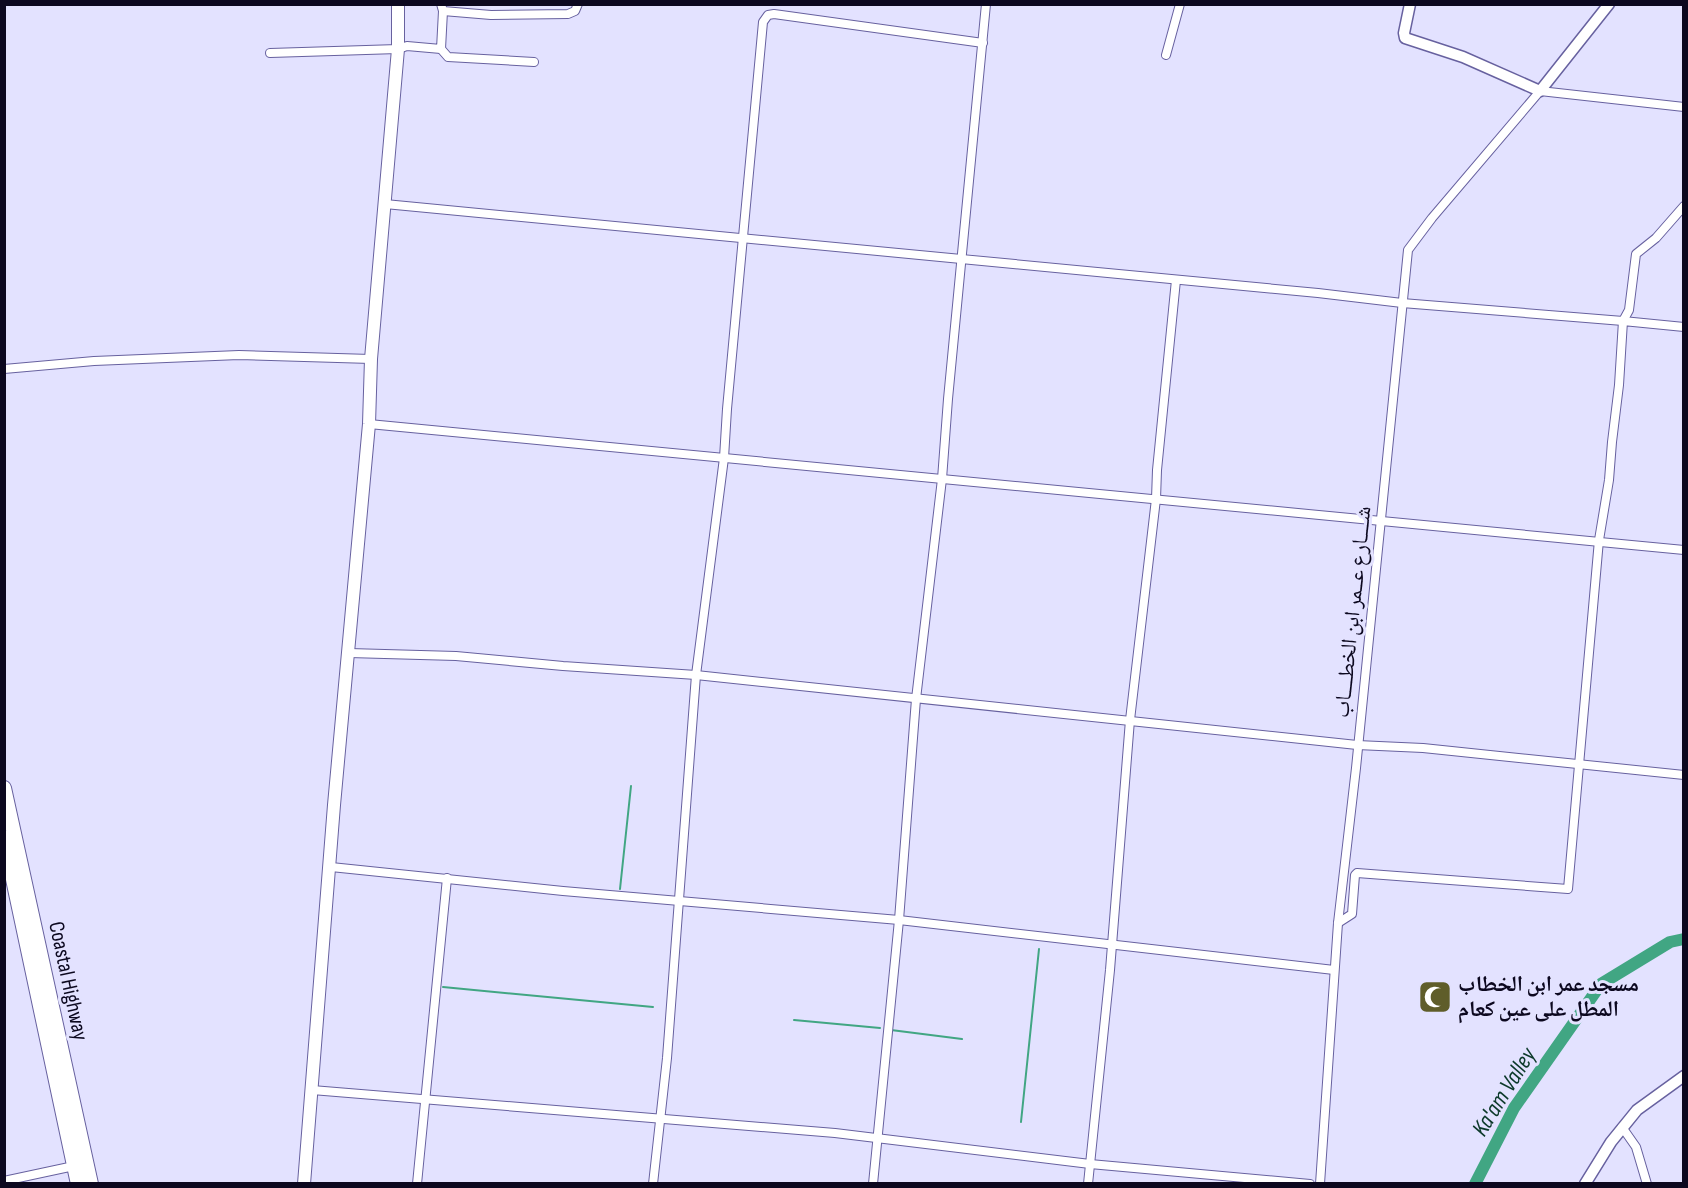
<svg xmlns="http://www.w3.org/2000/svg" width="1688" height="1188" viewBox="0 0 1688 1188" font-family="'Sofia Sans Condensed','Noto Naskh Arabic',sans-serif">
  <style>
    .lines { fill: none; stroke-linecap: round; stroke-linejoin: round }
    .stream { stroke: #41a683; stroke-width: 2 }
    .river { stroke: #41a683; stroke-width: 12 }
    .street-casing { stroke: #67619f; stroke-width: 10 }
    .secondary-casing { stroke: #67619f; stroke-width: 13 }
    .primary-casing { stroke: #67619f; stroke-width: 14 }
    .highway-casing { stroke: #67619f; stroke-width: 16 }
    .street { stroke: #fff; stroke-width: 8 }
    .secondary { stroke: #fff; stroke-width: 10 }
    .primary { stroke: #fff; stroke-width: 12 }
    .highway { stroke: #fff; stroke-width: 14 }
    .labels { text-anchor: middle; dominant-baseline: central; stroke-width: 6; stroke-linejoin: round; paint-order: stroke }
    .street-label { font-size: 22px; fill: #0c081f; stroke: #e3e2ff }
    .poi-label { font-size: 22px; font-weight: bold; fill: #0c081f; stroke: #e3e2ff; text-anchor: start }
    .water-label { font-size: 24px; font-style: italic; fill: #0c392a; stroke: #e3e2ff }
  </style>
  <rect width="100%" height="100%" fill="#e3e2ff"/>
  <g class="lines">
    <g class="stream">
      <polyline points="620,889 631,786"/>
      <polyline points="443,987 653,1007"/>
      <polyline points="794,1020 880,1028"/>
      <polyline points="891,1030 962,1039"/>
      <polyline points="1021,1122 1039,949"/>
    </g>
    <polyline class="river" points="1475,1184 1514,1108 1601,984 1670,942 1684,939"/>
    <defs>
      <g id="street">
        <polyline points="443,11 491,15 568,14 575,11 578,4"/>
        <polyline points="441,49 448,57 534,62"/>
        <polyline points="270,53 398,49 407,46 441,49 443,11 441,4"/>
        <polyline points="1166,55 1180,4"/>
        <polyline points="385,204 1318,293 1402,303 1623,321 1629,310 1636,254 1656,238 1684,206"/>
        <polyline points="4,369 94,361 239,355 371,359"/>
        <polyline points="369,424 1684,550"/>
        <polyline points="349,653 456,656 563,666 696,675 1357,745 1423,748 1684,775"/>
        <polyline points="331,867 563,891 899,920 1334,970"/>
        <polyline points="1338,923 1352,914 1355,875 1357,873 1568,889 1599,540 1609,480 1612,442 1619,385 1623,321 1684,327"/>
        <polyline points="312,1090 835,1133 1090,1164 1310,1184"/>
        <polyline points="1622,1127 1636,1147 1647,1184"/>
        <polyline points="4,1181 74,1166"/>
        <polyline points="417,1184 447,878"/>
        <polyline points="653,1184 667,1058 696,675 724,458 727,409 763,22 768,15 774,14 983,43"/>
        <polyline points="873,1184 899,920 916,699 942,479 948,399 986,4"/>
        <polyline points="1088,1184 1110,970 1130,720 1156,499 1157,470 1176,280"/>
        <polyline points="1320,1184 1338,923 1356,768 1408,250 1432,218 1540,91 1684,107"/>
      </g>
      <g id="secondary">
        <polyline points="1410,4 1404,33 1405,38 1463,57 1540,91 1609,4"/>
        <polyline points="1585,1184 1611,1142 1637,1110 1684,1076"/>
      </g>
      <polyline id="primary" points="304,1184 334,805 369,424 371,359 398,49 398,4"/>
      <g id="highway">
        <polyline points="4,788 91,1184"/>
        <polyline points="4,837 78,1184"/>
      </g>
    </defs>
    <use href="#street" class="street-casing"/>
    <use href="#secondary" class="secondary-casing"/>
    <use href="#primary" class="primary-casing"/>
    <use href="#highway" class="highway-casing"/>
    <use href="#street" class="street"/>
    <use href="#secondary" class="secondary"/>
    <use href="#primary" class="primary"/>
    <use href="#highway" class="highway"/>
  </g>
  <defs>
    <symbol id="mosque-square" viewBox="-11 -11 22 22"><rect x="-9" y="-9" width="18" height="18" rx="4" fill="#5f5d2a" stroke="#e3e2ff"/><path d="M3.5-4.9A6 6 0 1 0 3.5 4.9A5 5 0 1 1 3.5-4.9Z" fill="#fff"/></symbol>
  </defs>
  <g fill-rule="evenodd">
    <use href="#mosque-square" x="1416" y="978" width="38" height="38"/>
  </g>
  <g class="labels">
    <g class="street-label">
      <text transform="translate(1353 612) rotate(-84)">شــــارع عــمر ابن الخطــــاب</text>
      <text transform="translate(68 981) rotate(78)">Coastal Highway</text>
    </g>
    <g class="poi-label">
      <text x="1458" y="984">مسجد عمر ابن الخطاب<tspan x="1458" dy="25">المطل على عين كعام</tspan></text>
    </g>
    <g class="water-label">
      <text transform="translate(1504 1092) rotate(-58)">Ka'am Valley</text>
    </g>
  </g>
  <rect width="1688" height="1188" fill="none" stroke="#0c081f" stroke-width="12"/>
</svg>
